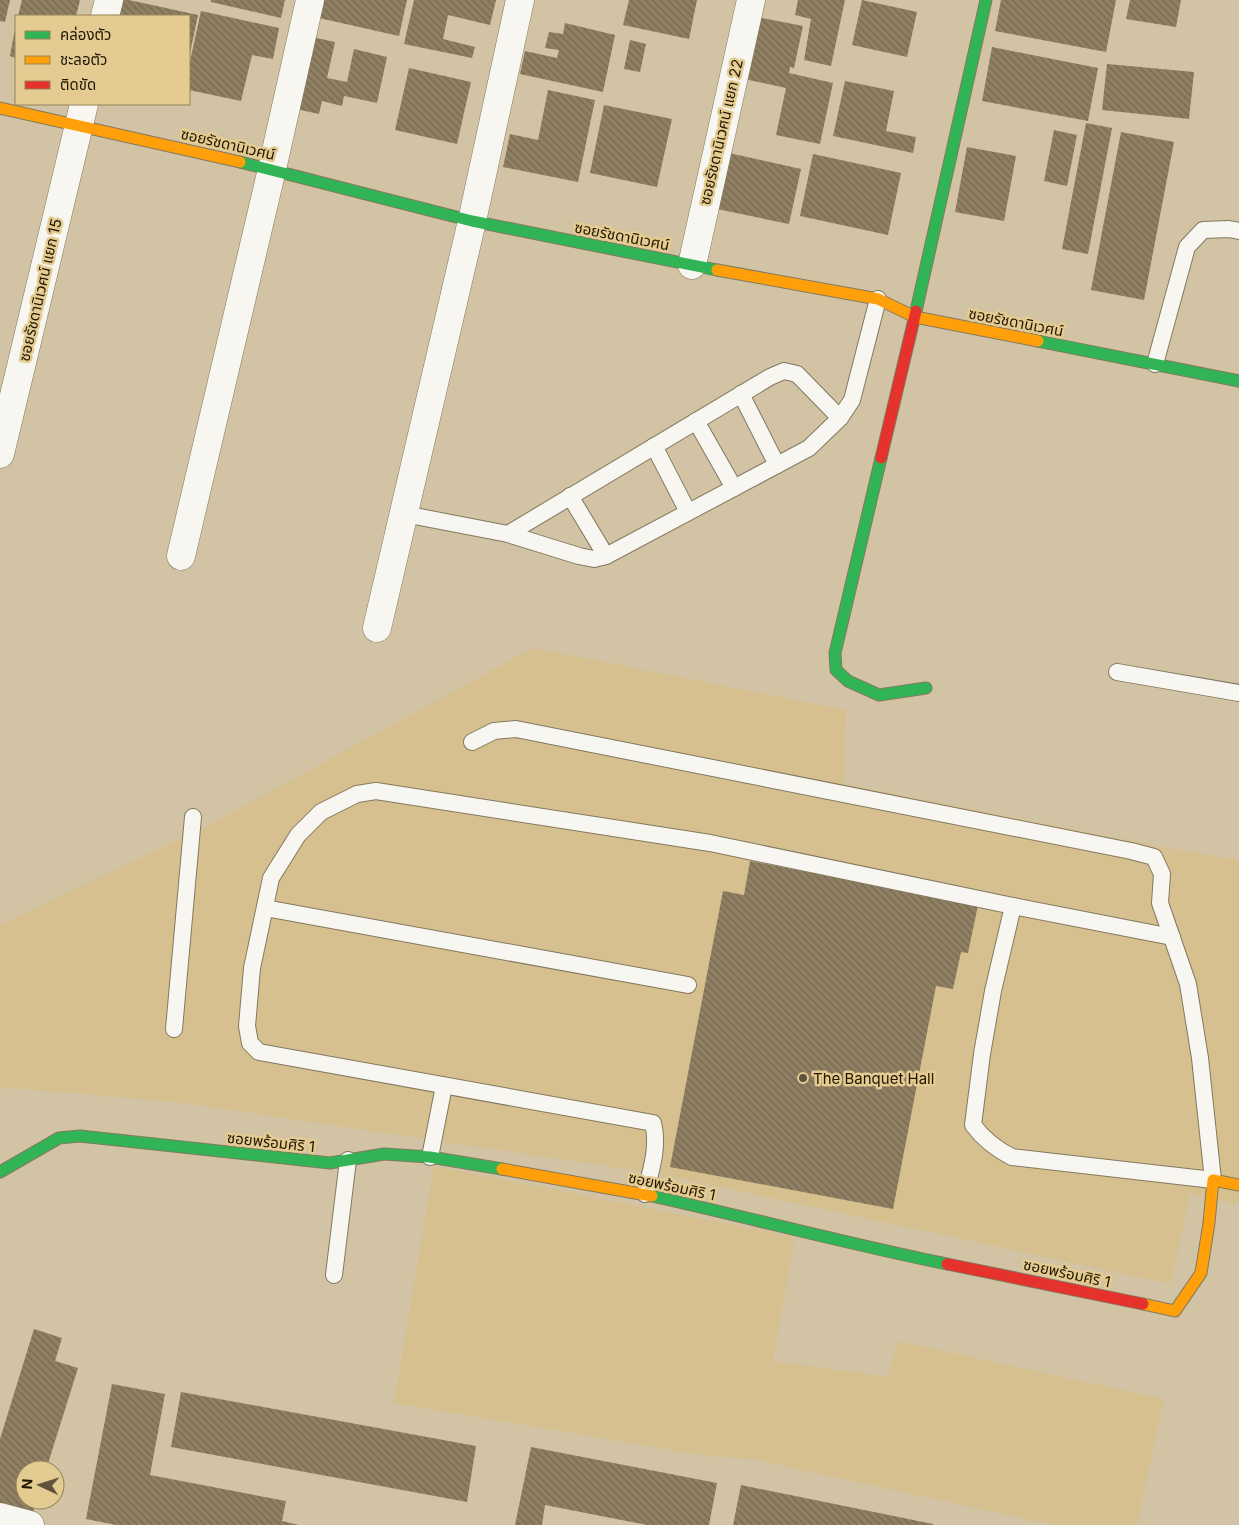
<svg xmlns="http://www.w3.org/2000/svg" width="1239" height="1525" viewBox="0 0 1239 1525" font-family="Inter,'Noto Sans Thai',sans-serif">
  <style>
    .built { fill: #d6c08f }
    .building { fill: url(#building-back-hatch) }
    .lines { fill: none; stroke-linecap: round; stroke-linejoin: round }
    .lane-casing { stroke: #83795f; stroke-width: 18 }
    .street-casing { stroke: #83795f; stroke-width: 29 }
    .fast-casing { stroke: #83795f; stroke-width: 13 }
    .slow-casing { stroke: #83795f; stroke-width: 13 }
    .jam-casing { stroke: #83795f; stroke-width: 13 }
    .lane { stroke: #f8f6f1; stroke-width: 16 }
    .street { stroke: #f8f6f1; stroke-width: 28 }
    .fast { stroke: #30b455; stroke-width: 11 }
    .slow { stroke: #ff9f0a; stroke-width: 11 }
    .jam { stroke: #e5322d; stroke-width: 11 }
    .poi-dot { fill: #5f533b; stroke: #e4cb91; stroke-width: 2 }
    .labels { text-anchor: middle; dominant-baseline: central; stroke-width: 5; stroke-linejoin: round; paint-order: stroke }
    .street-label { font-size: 15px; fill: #211702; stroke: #e4cb91 }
    .poi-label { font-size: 15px; fill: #211702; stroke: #e4cb91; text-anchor: start }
  </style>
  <defs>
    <pattern id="building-back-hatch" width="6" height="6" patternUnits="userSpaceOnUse" patternTransform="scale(1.25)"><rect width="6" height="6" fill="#908063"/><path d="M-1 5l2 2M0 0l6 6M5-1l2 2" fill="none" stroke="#75684f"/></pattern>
  </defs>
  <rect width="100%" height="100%" fill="#d1c3a4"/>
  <g class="built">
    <polygon points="533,648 846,710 844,784 1174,849 1239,860 1239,1204 1190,1194 1171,1284 660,1174 177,1102 0,1087 0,925 211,824"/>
    <polygon points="434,1166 795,1237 773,1361 888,1377 898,1341 1164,1399 1137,1525 1054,1525 752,1459 701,1455 394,1403"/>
  </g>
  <g class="building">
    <polygon points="0,0 10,0 5,22 0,21"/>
    <polygon points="22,0 80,0 76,16 18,16"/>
    <polygon points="120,0 129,0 198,15 190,53 189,16 117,16"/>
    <polygon points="211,0 285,0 281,18 211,2"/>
    <polygon points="324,0 407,0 399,36 319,18"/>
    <polygon points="414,0 496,0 490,25 448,15 443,39 475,47 472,58 404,44"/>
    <polygon points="629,0 697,0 689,39 623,25"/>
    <polygon points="798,0 845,0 831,66 804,60 811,19 795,15"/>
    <polygon points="862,0 917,12 907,57 852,45"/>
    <polygon points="1001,0 1116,0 1106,52 995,31"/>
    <polygon points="1130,0 1181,0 1176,27 1126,19"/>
    <polygon points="201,11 279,28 273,59 252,55 241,101 189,90 189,66"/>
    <polygon points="757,17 803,26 794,68 790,67 789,73 833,83 820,144 776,135 786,88 744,79"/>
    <polygon points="565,23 615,35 603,92 520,74 525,51 557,58 559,50 545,48 549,32 563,34"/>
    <polygon points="15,29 16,30 16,58 10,56"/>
    <polygon points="312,37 335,42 327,78 347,82 354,49 387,57 377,103 344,96 342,106 322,101 319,114 296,109"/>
    <polygon points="630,40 646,44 640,72 624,69"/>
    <polygon points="992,47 1098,68 1088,121 982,101"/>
    <polygon points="1107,64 1194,72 1189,119 1102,110"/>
    <polygon points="409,68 471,82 457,144 395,130"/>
    <polygon points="845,81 894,91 886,131 916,137 913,153 833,136"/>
    <polygon points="548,90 595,100 578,182 503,167 510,134 538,140"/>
    <polygon points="604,105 672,119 657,187 590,173"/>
    <polygon points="1086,123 1112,128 1088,254 1062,249"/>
    <polygon points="1054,130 1077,135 1067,186 1044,181"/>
    <polygon points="1121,132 1174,142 1144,300 1091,290"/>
    <polygon points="967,147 1016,156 1004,221 955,212"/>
    <polygon points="729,153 801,169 789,224 717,209"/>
    <polygon points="813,154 901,173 888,235 800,216"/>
    <polygon points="750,861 978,905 968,953 961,952 953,989 936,986 893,1209 670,1167 723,891 744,895"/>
    <polygon points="34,1329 62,1338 55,1361 78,1368 46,1470 25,1470 25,1500 37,1500 32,1515 0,1505 0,1439"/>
    <polygon points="112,1384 165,1394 150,1475 286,1501 282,1521 299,1525 116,1525 86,1519"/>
    <polygon points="181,1392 476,1446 467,1502 171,1447"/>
    <polygon points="531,1447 717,1483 709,1525 647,1525 545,1505 542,1525 515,1525"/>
    <polygon points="741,1485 933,1524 933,1525 733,1525"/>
  </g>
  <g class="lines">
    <defs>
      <g id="lane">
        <polyline points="1155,364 1187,247 1203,230 1229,229 1239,231"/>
        <polyline points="741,394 777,465"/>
        <polyline points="696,421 734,488"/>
        <polyline points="654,446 688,512"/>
        <polyline points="570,496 606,556"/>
        <polyline points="404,514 508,534 579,556 594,559 606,556 809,448 840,418 852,400 878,299"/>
        <polyline points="508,534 770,377 784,371 797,374 840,418"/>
        <polyline points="1117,672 1239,693"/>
        <path d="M472,742L494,731L516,729L1131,851L1154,857L1162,874L1160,903L1188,984L1200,1058L1213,1180L1012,1157C996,1149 984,1140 973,1125L982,1054L993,991L1013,906L710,843L376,791L357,794L321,812L298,835L271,878L252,968L247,1026L250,1043L259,1052L653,1123C659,1147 651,1170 645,1194"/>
        <polyline points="1013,906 1172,937"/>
        <polyline points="265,908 688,985"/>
        <polyline points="174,1029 193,817"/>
        <polyline points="430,1157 444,1086"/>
        <polyline points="334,1275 348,1160"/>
      </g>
      <g id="street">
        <polyline points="105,16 109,0"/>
        <polyline points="692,265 751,0"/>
        <polyline points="0,454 84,104"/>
        <polyline points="181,556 272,169 310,0"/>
        <polyline points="377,628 472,221 520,0"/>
        <polyline points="0,1517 30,1525"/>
      </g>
      <g id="fast">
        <polyline points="240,162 472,221 717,270"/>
        <polyline points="916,311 986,0"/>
        <polyline points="1038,341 1239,381"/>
        <polyline points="881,458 835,653 836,670 848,681 879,695 926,688"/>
        <polyline points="0,1172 59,1138 80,1136 330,1163 384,1154 430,1157 502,1169"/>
        <path d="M652,1196C751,1218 848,1244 947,1264"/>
      </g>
      <g id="slow">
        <polyline points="0,108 240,162"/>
        <polyline points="717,270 878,299 915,317 1038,341"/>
        <polyline points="502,1169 652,1196"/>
        <polyline points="1143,1304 1175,1311 1201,1273 1209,1223 1213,1180 1239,1185"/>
      </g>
      <g id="jam">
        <polyline points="881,458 916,311"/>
        <polyline points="947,1264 1143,1304"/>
      </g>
    </defs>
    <use href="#lane" class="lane-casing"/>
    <use href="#street" class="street-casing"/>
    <use href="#fast" class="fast-casing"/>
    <use href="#slow" class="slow-casing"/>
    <use href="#jam" class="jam-casing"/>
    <use href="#lane" class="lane"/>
    <use href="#street" class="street"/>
    <use href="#fast" class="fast"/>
    <use href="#slow" class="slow"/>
    <use href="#jam" class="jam"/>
  </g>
  <circle class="poi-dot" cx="803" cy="1078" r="5"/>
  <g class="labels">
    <g class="street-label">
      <text transform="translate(721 132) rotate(-77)">ซอยรัชดานิเวศน์ แยก 22</text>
      <text transform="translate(228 144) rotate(13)">ซอยรัชดานิเวศน์</text>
      <text transform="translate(622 236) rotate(11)">ซอยรัชดานิเวศน์</text>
      <text transform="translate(40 290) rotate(-77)">ซอยรัชดานิเวศน์ แยก 15</text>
      <text transform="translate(1016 322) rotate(11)">ซอยรัชดานิเวศน์</text>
      <text transform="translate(271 1142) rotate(6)">ซอยพร้อมศิริ 1</text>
      <text transform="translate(672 1186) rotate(12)">ซอยพร้อมศิริ 1</text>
      <text transform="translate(1067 1273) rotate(12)">ซอยพร้อมศิริ 1</text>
    </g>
    <g class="poi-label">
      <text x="813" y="1078">The Banquet Hall</text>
    </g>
  </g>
  <rect x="15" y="15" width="175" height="90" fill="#e4cb91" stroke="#968358"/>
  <rect x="25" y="31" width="25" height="8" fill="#30b455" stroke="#968358"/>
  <text x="60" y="40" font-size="15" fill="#211702">คล่องตัว</text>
  <rect x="25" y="56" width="25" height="8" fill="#ff9f0a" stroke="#968358"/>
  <text x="60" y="65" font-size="15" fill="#211702">ชะลอตัว</text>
  <rect x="25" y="81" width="25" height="8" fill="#e5322d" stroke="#968358"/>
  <text x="60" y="90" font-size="15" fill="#211702">ติดขัด</text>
  <g transform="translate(40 1485) rotate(274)"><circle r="24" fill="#e4cb91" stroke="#968358"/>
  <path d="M0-4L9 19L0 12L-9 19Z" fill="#5f533b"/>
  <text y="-8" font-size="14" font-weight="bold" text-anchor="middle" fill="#211702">N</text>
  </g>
</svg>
